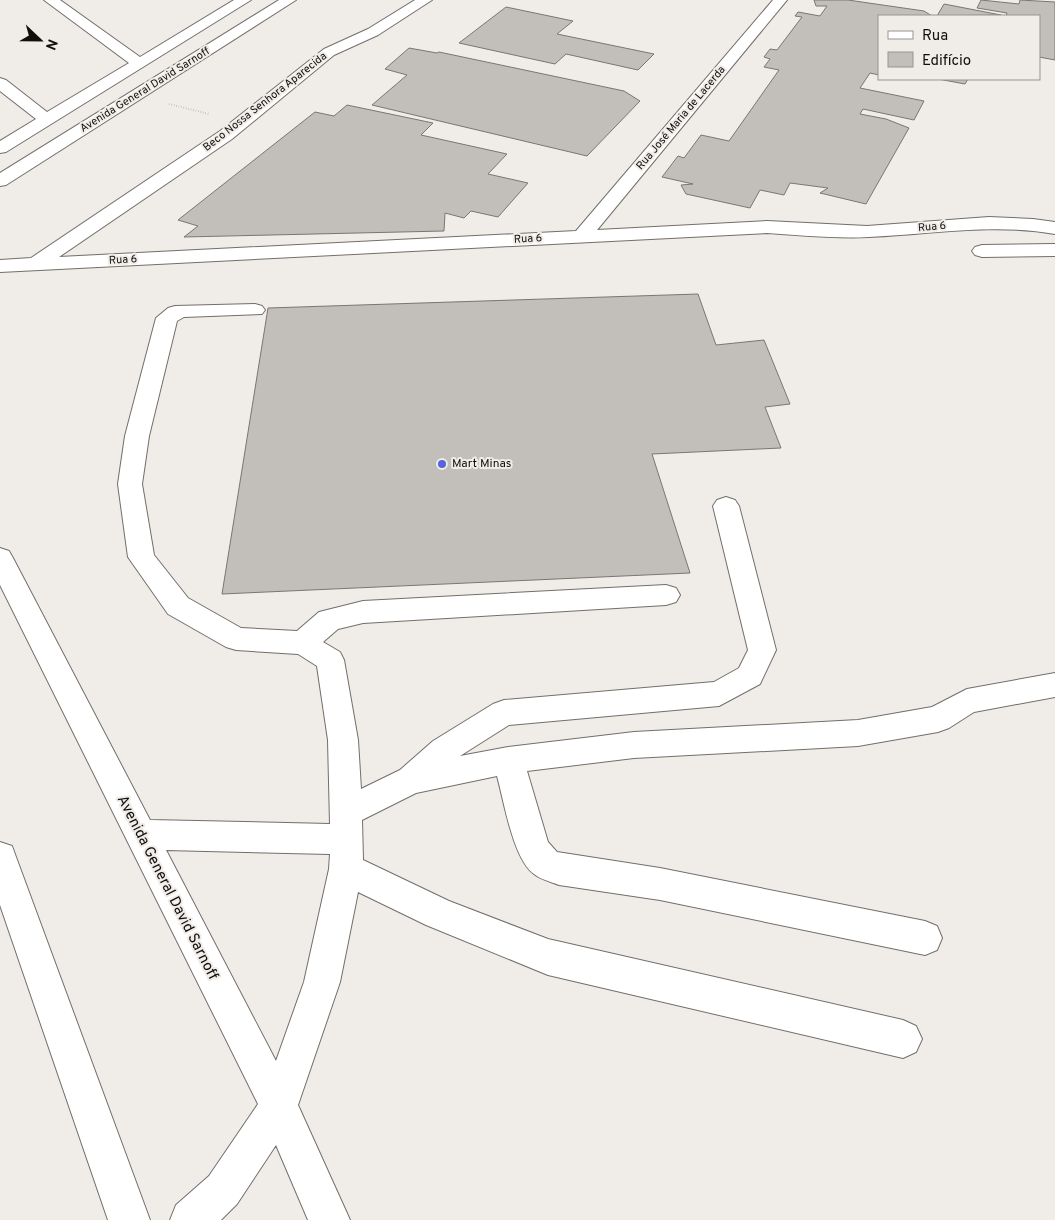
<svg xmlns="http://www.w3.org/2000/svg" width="1055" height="1220" viewBox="0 0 1055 1220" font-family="Overpass,sans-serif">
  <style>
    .building { fill: #c2beba; stroke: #7a7673 }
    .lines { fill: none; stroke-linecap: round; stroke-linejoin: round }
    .minor-casing { stroke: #726f6b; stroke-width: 2 }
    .path { stroke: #aba8a5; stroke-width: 2; stroke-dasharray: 0.5 2; stroke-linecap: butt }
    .minor { fill: #fff; fill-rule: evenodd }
    .poi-dot { fill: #5665dc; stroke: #f0ece8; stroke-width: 2 }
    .labels { text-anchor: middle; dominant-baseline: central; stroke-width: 4; stroke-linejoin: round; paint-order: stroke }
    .far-street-label { font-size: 11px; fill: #100f0e; stroke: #f0ece8 }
    .poi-label { font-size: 12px; fill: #100f0e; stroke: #f0ece8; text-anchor: start }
    .near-street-label { font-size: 15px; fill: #100f0e; stroke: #f0ece8 }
  </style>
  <rect width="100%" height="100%" fill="#f0ece8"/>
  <g class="building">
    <polygon points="814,0 848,0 924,11 932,16 879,16 879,75 870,73 860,88 924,101 914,120 863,109 860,114 886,119 909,128 866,204 820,193 828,188 790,183 784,195 760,190 750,208 686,194 681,185 693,184 662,177 678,156 684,158 701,135 729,141 779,70 764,67 770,59 764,57 770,49 777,50 802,17 795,16 798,12 820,16 827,6 816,6"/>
    <polygon points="981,0 1019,4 1020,0 1055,2 1055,60 1039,57 1039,16 1006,16 1007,13 977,8"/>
    <polygon points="944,4 1001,15 937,16"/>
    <polygon points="506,7 573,21 557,34 654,54 638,70 566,54 555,64 459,43"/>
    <polygon points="409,48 437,53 439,52 624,91 640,101 587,156 372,105 407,75 385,69"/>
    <polygon points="938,79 968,79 965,84"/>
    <polygon points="347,105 433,123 421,135 507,154 488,174 528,183 498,217 471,211 464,218 445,213 444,231 184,237 198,226 178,220 315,112 334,116"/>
    <polygon points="698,294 716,345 764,340 790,404 765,407 781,448 652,454 690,573 222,594 268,308"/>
  </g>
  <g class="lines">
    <defs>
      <g id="minor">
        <polygon points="44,0 60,0 140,57 234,0 251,0 6,152 0,153 0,141 36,119 0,91 0,78 6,80 47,112 129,63"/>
        <polygon points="279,0 296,0 6,185 0,186 0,173"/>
        <path d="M415,0H432L378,35L334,55L232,139L59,257L576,231L773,0H787L597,230L767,221L867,226L989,217L1033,219L1055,222V234C993,223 932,234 869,237C835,239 801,235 767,233L0,272V260L31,258L220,131L324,49L368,29Z"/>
        <polygon points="1055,244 1055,256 982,257 975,255 972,251 975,247 982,245"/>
        <path d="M255,304L262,306L265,310L262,314L184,317L177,321L149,436L142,484L154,555L188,598L241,628L297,631L319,612L363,601L666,585L676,588L680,595L676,602L666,605L363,623L338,629L323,642L340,652L344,660L358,740L361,789L400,770L433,741L493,704L504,700L714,682L739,668L748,650L713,506L717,500L726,497L735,500L739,506L776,650L760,684L719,706L509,725L460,756L508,747L634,732L858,720L932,707L967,689L1055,673V697L974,712L949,728L938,732L858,746L634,758L527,771L548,842L557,852L660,868L925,921L937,926L942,938L937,950L925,955L660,900L559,885C551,882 540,879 534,874C513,859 504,801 497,776L416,793L362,820L363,860L449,901L548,939L903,1020L916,1026L922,1039L916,1052L903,1058L548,975L426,925L358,892L340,982L298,1105L350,1220H308L276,1145L237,1204L221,1220H170L176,1205L209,1176L258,1104L0,585V548L9,551L13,558L150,820L330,824L328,740L317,666L298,654L236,650L226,647L168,614L128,557L118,484L125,436L156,318L168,308L175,306ZM166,850L330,854L329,869L304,982L276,1061Z"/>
        <polygon points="0,842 12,846 16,857 150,1220 108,1220 0,905"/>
      </g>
    </defs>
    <use href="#minor" class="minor-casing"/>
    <polyline class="path" points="169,104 209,114"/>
    <use href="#minor" class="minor"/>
  </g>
  <circle class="poi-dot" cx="442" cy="464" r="5"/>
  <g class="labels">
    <g class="far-street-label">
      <text transform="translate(145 90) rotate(-32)">Avenida General David Sarnoff</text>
      <text transform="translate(265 102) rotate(-38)">Beco Nossa Senhora Aparecida</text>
      <text transform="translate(681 118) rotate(-50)">Rua José Maria de Lacerda</text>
      <text transform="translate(932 227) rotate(-5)">Rua 6</text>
      <text transform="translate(528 239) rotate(-3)">Rua 6</text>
      <text transform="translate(123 260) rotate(-3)">Rua 6</text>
    </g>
    <g class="poi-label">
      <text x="452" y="464">Mart Minas</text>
    </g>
    <g class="near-street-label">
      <text transform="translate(167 888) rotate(63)">Avenida General David Sarnoff</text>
    </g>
  </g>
  <rect x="878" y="15" width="162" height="65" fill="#f0ece8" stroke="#969491"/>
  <rect x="888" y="31" width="25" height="8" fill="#ffffff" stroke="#969491"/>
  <text x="922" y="40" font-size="15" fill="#100f0e">Rua</text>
  <rect x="888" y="52" width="25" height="15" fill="#c2beba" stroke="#969491"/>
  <text x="922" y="65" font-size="15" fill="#100f0e">Edifício</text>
  <g transform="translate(40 40) rotate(112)" stroke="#f0ece8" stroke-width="4" paint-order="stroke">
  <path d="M0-4L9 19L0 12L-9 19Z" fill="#100f0e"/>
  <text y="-8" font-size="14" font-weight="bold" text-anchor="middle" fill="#100f0e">N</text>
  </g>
</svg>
